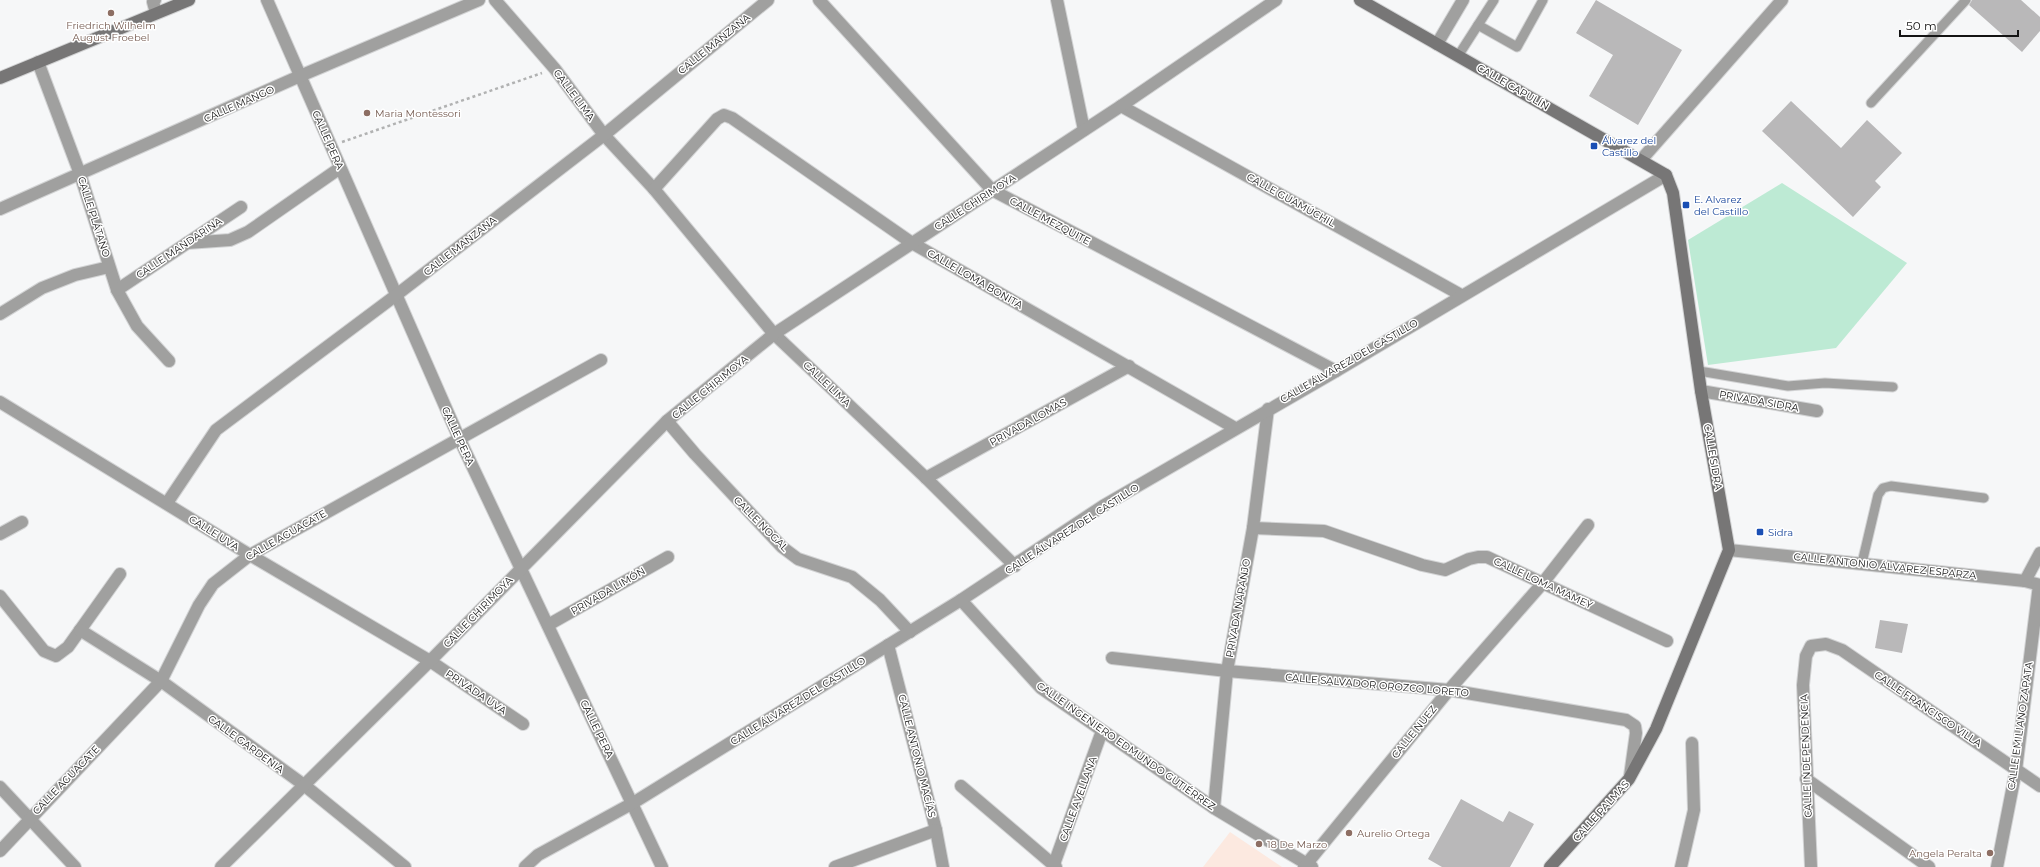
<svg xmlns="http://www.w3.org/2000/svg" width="2040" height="867" viewBox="0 0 2040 867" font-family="Montserrat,sans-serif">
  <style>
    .education { fill: #fce9e0 }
    .green { fill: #bdead4 }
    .building { fill: #b9b8b9 }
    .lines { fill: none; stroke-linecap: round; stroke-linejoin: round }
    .lane-casing { stroke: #d2d3d4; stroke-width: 11 }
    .street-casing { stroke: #d2d3d4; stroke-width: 14 }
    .secondary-casing { stroke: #d2d3d4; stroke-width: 14 }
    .path { stroke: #b1b2b2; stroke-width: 2.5; stroke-dasharray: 3 3; stroke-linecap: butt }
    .lane { stroke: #a0a09f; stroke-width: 9 }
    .street { stroke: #a0a09f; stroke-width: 12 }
    .secondary { stroke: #777676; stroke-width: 12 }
    .education-dot { fill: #8d6e63; stroke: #fff; stroke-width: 1.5 }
    .transit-dot { fill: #1a4fb4; stroke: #fff; stroke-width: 1.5 }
    .labels { text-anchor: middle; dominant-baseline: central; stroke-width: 3; stroke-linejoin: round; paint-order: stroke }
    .education-label { font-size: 10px; fill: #785e54; stroke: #fff; text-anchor: start }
    .street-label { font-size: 10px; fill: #141414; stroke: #fff }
    .transit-label { font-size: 10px; fill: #164399; stroke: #fff; text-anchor: start }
  </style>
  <rect width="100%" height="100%" fill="#f6f7f8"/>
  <polygon class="education" points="1230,832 1282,867 1203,867"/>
  <polygon class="green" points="1782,183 1907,263 1836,348 1708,365 1688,240"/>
  <g class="building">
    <polygon points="1596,0 1682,50 1638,125 1589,96 1613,55 1576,33"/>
    <polygon points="1972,0 2021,0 2040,17 2040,31 2022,52 1969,5"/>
    <polygon points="1791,101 1841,148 1867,120 1902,153 1875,181 1881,187 1853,217 1762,131"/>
    <polygon points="1880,620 1908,624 1902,653 1875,648"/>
    <polygon points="1461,799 1503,822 1509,811 1534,824 1510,867 1442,867 1428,859"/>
  </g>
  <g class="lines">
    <defs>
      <g id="lane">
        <polyline points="1478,25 1517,47 1543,0"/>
        <polyline points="1458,56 1494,0"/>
        <polyline points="1871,103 1966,0"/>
        <polyline points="1699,371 1788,386 1825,383 1893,387"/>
        <polyline points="1862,563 1878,495 1883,488 1891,486 1984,498"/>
      </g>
      <g id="street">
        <polyline points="155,0 153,2 156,13"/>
        <polyline points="267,0 459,438 662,867"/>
        <polyline points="495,0 555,69 604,135 654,189 774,334 926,478 1015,566"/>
        <polyline points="819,0 992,190 1336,371"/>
        <polyline points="1057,0 1084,130"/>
        <polyline points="1437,44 1463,0"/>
        <polyline points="38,62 80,174 117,290 137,326 169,361"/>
        <polyline points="1121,106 1461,295"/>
        <polyline points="1641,160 1782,0"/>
        <polyline points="654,189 717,119 724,115 732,118 912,243 1235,428"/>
        <polyline points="0,209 300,76 479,0"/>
        <polyline points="187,243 230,240 248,232 340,168"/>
        <polyline points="117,290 241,207"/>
        <polyline points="0,314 42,288 75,275 109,267"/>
        <polyline points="1701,391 1817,411"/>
        <polyline points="0,402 250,555 430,661 523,724"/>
        <polyline points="667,421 695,454 782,547 798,559 852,577 880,600 910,632"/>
        <polyline points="926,478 1129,366"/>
        <polyline points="167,503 216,430 395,296 604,135 768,0"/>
        <polyline points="1253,528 1324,531 1422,565 1445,570 1469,559 1478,557 1487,557 1667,641"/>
        <polyline points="0,534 22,522"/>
        <polyline points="1729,550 2025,581 2040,585"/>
        <polyline points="2025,581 2040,553"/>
        <polyline points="0,596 44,651 56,656 68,647 120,574"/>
        <polyline points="961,600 1041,688 1214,808 1312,867"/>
        <polyline points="548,625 668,557"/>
        <polyline points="80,630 161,681 304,785 405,867"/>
        <polyline points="888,645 936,830 943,867"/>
        <polyline points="1112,658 1227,671 1449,690 1626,720 1635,726 1636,733 1630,776"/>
        <polyline points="1806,779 1929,867"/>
        <polyline points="961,786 1056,867"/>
        <polyline points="0,787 75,867"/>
        <polyline points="1214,808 1227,671 1253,528 1268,409"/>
        <polyline points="0,851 161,681 199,605 213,584 250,555 601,360"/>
        <polyline points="221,867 430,661 667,421 774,334 1121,106 1276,0"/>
        <polyline points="525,867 538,855 633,803 961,600 1103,506 1336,371 1666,175"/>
        <polyline points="835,867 936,830"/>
        <polyline points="1053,867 1102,731"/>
        <polyline points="1304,867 1449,690 1542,584 1588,525"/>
        <polyline points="1681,867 1694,810 1692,743"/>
        <polyline points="1811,867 1803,685 1806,656 1811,646 1826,644 1842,650 2040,786"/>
        <polyline points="1997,867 2016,770 2039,585"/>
      </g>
      <g id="secondary">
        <polyline points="1360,0 1666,175 1673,193 1701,391 1729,550 1656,729 1629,779 1550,867"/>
        <polyline points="0,78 189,0"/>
      </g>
    </defs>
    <use href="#lane" class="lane-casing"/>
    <use href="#street" class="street-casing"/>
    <use href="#secondary" class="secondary-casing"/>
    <polyline class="path" points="342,142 542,73"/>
    <use href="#lane" class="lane"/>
    <use href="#street" class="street"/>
    <use href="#secondary" class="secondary"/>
  </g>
  <g class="education-dot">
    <circle cx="111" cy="13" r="4"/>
    <circle cx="367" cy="113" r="4"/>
    <circle cx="1349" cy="833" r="4"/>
    <circle cx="1259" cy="844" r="4"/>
    <circle cx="1990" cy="853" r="4"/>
  </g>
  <g class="transit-dot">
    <rect x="1590" y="142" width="8" height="8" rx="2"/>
    <rect x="1682" y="201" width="8" height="8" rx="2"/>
    <rect x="1756" y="528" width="8" height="8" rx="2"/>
  </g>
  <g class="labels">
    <g class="education-label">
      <text x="111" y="25" text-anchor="middle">Friedrich Wilhelm<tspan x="111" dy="12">August Froebel</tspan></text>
      <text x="375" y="113">Maria Montessori</text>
      <text x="1357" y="833">Aurelio Ortega</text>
      <text x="1267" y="844">18 De Marzo</text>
      <text x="1982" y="853" text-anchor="end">Angela Peralta</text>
    </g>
    <g class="street-label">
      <text transform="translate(714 44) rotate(-39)">CALLE MANZANA</text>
      <text transform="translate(1513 87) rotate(30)">CALLE CAPULÍN</text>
      <text transform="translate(574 95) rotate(53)">CALLE LIMA</text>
      <text transform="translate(239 104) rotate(-24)">CALLE MANGO</text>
      <text transform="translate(328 140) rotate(66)">CALLE PERA</text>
      <text transform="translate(1291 200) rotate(29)">CALLE GUAMÚCHIL</text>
      <text transform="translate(975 202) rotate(-33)">CALLE CHIRIMOYA</text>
      <text transform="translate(94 217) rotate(72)">CALLE PLÁTANO</text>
      <text transform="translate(1050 221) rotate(28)">CALLE MEZQUITE</text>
      <text transform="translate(460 246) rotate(-38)">CALLE MANZANA</text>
      <text transform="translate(179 248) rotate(-34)">CALLE MANDARINA</text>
      <text transform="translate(975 279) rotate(30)">CALLE LOMA BONITA</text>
      <text transform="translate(1349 361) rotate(-30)">CALLE ÁLVAREZ DEL CASTILLO</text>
      <text transform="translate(827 384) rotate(43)">CALLE LIMA</text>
      <text transform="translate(710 387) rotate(-39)">CALLE CHIRIMOYA</text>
      <text transform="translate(1759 401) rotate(10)">PRIVADA SIDRA</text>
      <text transform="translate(1028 422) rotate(-29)">PRIVADA LOMAS</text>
      <text transform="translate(458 436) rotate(65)">CALLE PERA</text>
      <text transform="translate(1713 457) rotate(80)">CALLE SIDRA</text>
      <text transform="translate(761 524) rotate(45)">CALLE NOGAL</text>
      <text transform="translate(1072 529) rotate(-33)">CALLE ÁLVAREZ DEL CASTILLO</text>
      <text transform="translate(214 533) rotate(32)">CALLE UVA</text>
      <text transform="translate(286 535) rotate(-30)">CALLE AGUACATE</text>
      <text transform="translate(1885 566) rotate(6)">CALLE ANTONIO ÁLVAREZ ESPARZA</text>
      <text transform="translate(1543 583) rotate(25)">CALLE LOMA MAMEY</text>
      <text transform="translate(608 591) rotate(-30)">PRIVADA LIMÓN</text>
      <text transform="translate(1238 608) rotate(-80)">PRIVADA NARANJO</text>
      <text transform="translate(478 612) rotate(-46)">CALLE CHIRIMOYA</text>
      <text transform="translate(1377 685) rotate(5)">CALLE SALVADOR OROZCO LORETO</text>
      <text transform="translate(476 692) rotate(34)">PRIVADA UVA</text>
      <text transform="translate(798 701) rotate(-32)">CALLE ÁLVAREZ DEL CASTILLO</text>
      <text transform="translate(1928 709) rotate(34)">CALLE FRANCISCO VILLA</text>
      <text transform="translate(2020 726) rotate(-82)">CALLE EMILIANO ZAPATA</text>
      <text transform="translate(597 729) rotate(64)">CALLE PERA</text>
      <text transform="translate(1414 732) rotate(-51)">CALLE NUEZ</text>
      <text transform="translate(246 744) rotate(36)">CALLE GARDENIA</text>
      <text transform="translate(1126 746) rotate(35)">CALLE INGENIERO EDMUNDO GUTIÉRREZ</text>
      <text transform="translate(917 756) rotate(76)">CALLE ANTONIO MACÍAS</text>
      <text transform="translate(1806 756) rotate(-92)">CALLE INDEPENDENCIA</text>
      <text transform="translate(66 780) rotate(-46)">CALLE AGUACATE</text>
      <text transform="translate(1078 799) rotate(-70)">CALLE AVELLANA</text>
      <text transform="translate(1601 811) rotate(-48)">CALLE PALMAS</text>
    </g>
    <g class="transit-label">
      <text x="1602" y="140">Álvarez del<tspan x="1602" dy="12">Castillo</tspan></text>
      <text x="1694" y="199">E. Alvarez<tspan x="1694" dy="12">del Castillo</tspan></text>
      <text x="1768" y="532">Sidra</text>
    </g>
  </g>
  <path d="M1900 30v6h118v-6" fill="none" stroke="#141414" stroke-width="2"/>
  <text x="1906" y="30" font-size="12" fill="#141414" stroke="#ffffff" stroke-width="3" paint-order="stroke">50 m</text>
</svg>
